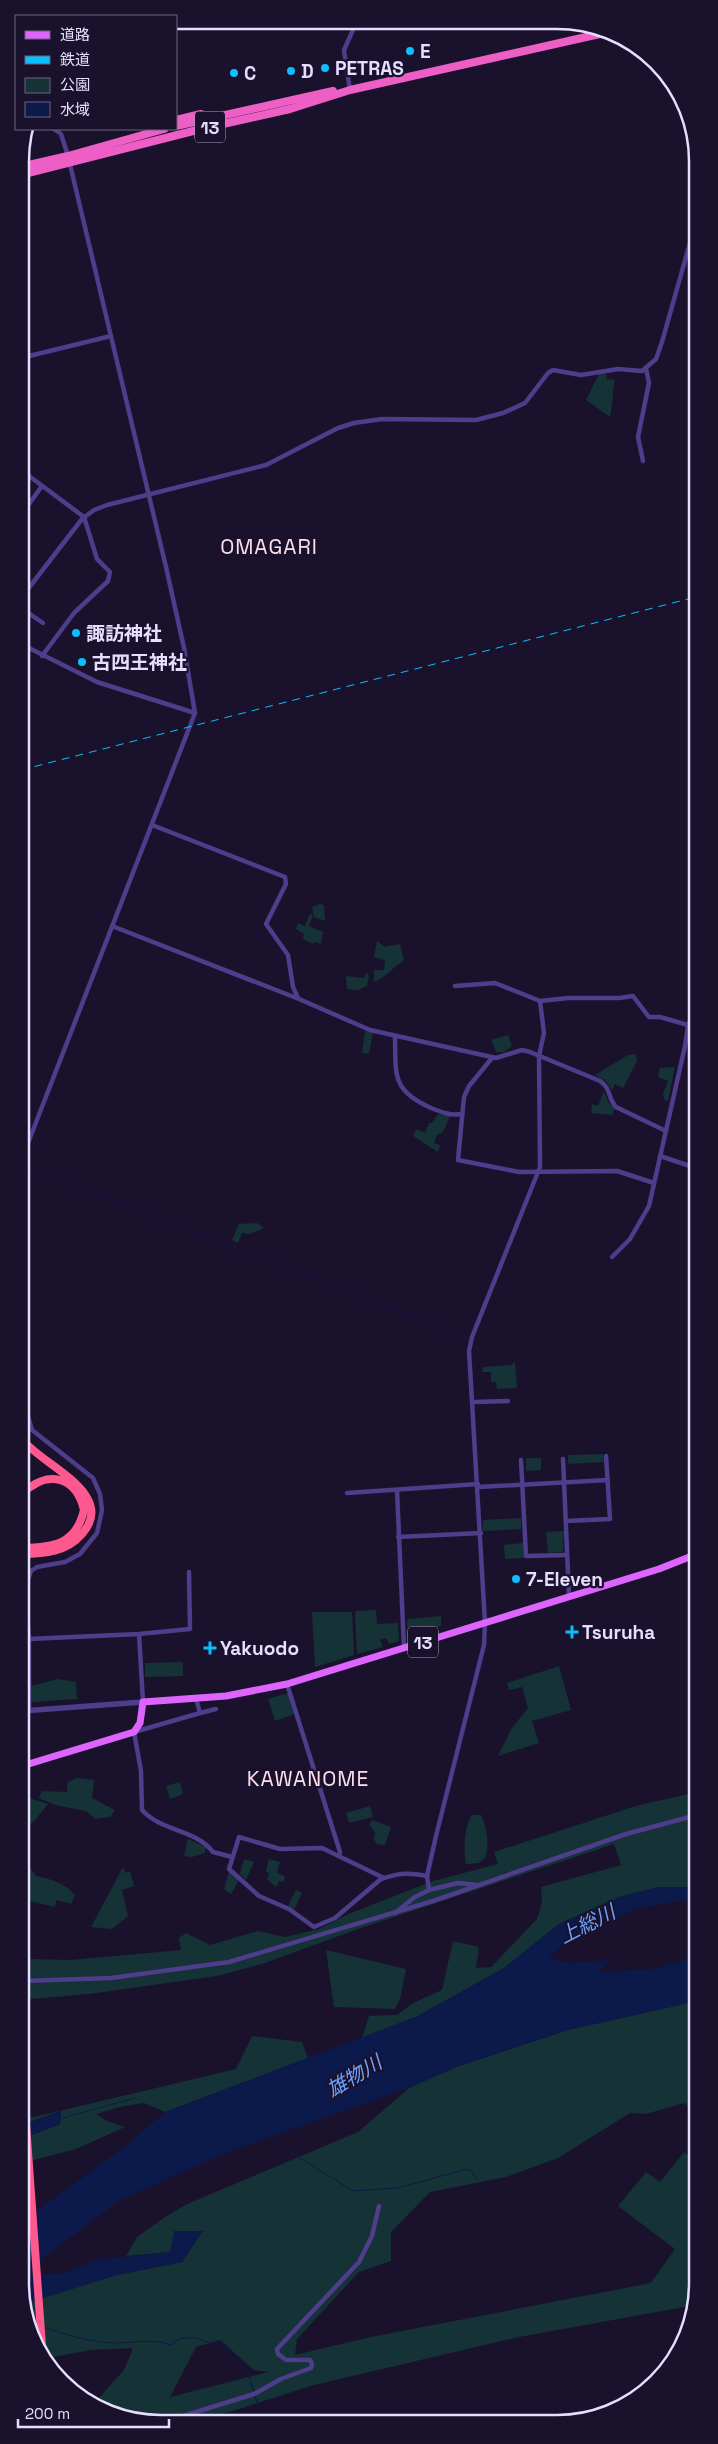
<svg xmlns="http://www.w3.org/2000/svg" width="718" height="2444" viewBox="0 0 718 2444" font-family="'Space Grotesk','Noto Sans JP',sans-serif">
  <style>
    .green { fill: #153236; fill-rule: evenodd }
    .water { fill: #0c194b }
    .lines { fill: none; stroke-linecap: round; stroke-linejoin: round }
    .stream { stroke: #0c194b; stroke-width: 1 }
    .minor { stroke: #4d3d8b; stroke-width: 4.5 }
    .tertiary { stroke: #4d3d8b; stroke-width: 5.5 }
    .primary { stroke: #dd65fe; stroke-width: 7 }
    .trunk { stroke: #ee5fc6; stroke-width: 8 }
    .motorway { stroke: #fe598e; stroke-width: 8 }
    .rail { stroke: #0bbefd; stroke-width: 1; stroke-dasharray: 8 6; stroke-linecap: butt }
    .poi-dot { fill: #0bbefd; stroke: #1a122c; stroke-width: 2 }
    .labels { text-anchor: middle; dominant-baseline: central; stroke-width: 4.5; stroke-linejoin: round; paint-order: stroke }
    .shield { fill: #1a122c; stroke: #a9a0c0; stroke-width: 1 }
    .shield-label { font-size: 18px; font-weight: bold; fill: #e6ddff }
    .poi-label { font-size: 19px; font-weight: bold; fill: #e6ddff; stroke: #1a122c; text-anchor: start }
    .water-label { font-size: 20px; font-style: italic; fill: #6ca3fe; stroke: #1a122c }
    .quarter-label { font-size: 21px; letter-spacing: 1px; fill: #ffdfee; stroke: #1a122c }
    .rim { fill: none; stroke: #e6ddff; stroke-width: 2.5 }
  </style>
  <rect width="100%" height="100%" fill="#1a122c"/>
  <g class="green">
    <path d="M607,373L606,379L615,380C612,393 613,403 610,417L586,400L599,374Z"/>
    <polygon points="320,904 324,905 325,921 314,917 312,907"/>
    <polygon points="310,913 313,916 309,926 323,932 321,944 314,942 313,944 303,939 304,934 296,929 298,923 305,926"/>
    <path d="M377,941L385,947L400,944L404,961C392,967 387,977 374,982V970H384L385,960L374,957Z"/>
    <polygon points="366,973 369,976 367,986 358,990 347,989 346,976 364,978"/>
    <polygon points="365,1031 373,1032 369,1054 362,1053"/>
    <polygon points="508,1035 512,1046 504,1052 496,1052 491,1040"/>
    <polygon points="636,1054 637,1061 623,1088 615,1084 612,1090 606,1081 595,1075 628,1055"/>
    <polygon points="675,1067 668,1101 664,1100 663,1094 668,1081 658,1077 660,1068"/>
    <polygon points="604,1091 608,1102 615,1108 612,1115 591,1113 592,1104 598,1106"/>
    <polygon points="438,1114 450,1116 443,1132 437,1135 434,1143 440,1145 438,1152 413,1136 416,1129 425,1133 429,1123 432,1123"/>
    <polygon points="257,1223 263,1227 263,1229 249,1234 242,1233 238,1243 232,1240 239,1224"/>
    <polygon points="515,1362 517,1388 497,1389 496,1382 491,1382 491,1372 482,1372 483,1367 511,1365"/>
    <polygon points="603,1454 604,1462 568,1464 568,1455"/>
    <polygon points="526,1458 541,1458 541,1470 526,1471"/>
    <polygon points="521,1518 521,1529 483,1531 483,1520"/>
    <polygon points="564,1531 563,1552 548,1553 546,1532"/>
    <polygon points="523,1543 524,1558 505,1559 504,1545"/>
    <polygon points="376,1610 377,1624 398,1623 399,1641 389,1644 386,1638 380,1640 383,1647 357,1654 355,1611"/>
    <polygon points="312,1612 352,1612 354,1655 315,1667"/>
    <polygon points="441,1616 441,1626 408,1639 407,1619"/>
    <polygon points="183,1662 183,1676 145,1677 145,1663"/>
    <polygon points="559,1666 571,1710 532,1721 539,1743 498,1756 512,1728 528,1708 522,1687 509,1690 507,1683"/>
    <polygon points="58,1679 76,1682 77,1699 31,1702 31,1686"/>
    <polygon points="288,1693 294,1714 275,1721 268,1699"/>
    <polygon points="77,1778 94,1780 92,1798 115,1810 110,1817 96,1819 86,1811 55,1805 39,1798 42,1791 67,1792 68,1782"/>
    <polygon points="180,1782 183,1794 170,1799 166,1786"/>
    <polygon points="697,1792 697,1887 659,1887 622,1896 559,1924 504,1968 418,2016 362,2038 369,2016 397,2015 413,2003 442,1990 453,1941 479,1947 476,1968 491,1967 537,1919 542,1903 541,1887 621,1865 614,1844 358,1929 265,1963 217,1976 89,1994 30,1999 26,1959 71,1960 181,1950 179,1938 186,1933 210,1945 258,1931 285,1937 319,1929 351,1913 433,1881 498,1864 494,1852 636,1806"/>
    <polygon points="26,1797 48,1804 34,1821 26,1827"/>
    <polygon points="370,1806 373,1817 349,1823 346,1813"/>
    <path d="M472,1815H481C487,1828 490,1844 485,1858L479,1863L466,1864C463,1850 464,1827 472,1815Z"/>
    <polygon points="372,1820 391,1827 385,1845 377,1844 374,1840 375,1832 369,1825"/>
    <polygon points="188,1839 206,1847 205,1853 192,1857 184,1856"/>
    <polygon points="244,1859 254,1862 246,1880 240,1874"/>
    <polygon points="269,1859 280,1862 277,1873 285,1876 284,1882 279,1881 276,1887 267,1879 269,1874 266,1871"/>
    <path d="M28,1865L36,1876C53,1880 63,1882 75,1895L71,1904L56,1900L55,1907L30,1901Z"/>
    <polygon points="123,1867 125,1873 130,1871 134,1886 122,1890 128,1916 112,1929 91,1927"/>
    <polygon points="229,1872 239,1880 231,1894 224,1889"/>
    <polygon points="296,1890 302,1893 294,1910 288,1906"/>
    <polygon points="326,1950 406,1969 400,1999 395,2009 334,2007"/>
    <path d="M697,2001L698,2113L684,2103L646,2114L630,2113L558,2158L506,2177L430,2192L391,2232V2261L359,2272L297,2339L295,2355L371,2337L651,2283L675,2249L618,2206L646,2172L660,2182L684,2152L698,2163V2292L695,2305L519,2337L314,2385L223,2414L192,2421H134L96,2401L124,2370L133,2348L91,2350L48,2358L23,2310V2304L117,2275L182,2262L202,2231L170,2252L126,2256L137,2237L165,2217L187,2204L358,2132L409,2088L456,2067L568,2030ZM220,2340L254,2370L269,2372L170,2397L196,2347Z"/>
    <polygon points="252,2036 302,2042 308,2058 165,2112 144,2103 120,2107 96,2114 107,2121 125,2127 76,2149 22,2163 22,2139 60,2124 61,2111 22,2125 22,2116 34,2117 236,2069"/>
  </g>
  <g class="water">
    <polygon points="659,1887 697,1887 697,1898 639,1908 567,1941 549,1958 567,1963 611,1960 597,1972 654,1969 697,1956 697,2001 568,2030 456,2067 409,2088 233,2150 120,2200 23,2273 23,2221 128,2144 165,2112 418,2016 504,1968 559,1924 622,1896"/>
    <polygon points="61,2111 60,2123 22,2139 22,2125"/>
    <polygon points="174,2231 203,2231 182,2262 117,2275 23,2304 23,2276 63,2273 96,2260 170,2252"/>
  </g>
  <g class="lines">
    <g class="stream">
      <polyline points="25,1166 174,1224"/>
      <polyline points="182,1227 342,1289"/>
      <polyline points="349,1292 468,1339"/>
      <polyline points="59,2119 135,2098"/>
      <polyline points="268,2138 353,2191 398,2188 467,2169 472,2171 476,2179"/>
      <polyline points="29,2322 38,2325"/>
      <path d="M44,2327C66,2335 93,2343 117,2343C135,2343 153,2338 171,2345L181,2338H196L223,2347L248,2373L254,2392"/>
      <polyline points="255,2396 258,2405 264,2410"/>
    </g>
    <g class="minor">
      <polyline points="350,90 344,50 357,21"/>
      <polyline points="21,358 111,336"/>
      <polyline points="643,461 638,437 649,383 646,369"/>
      <polyline points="21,470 84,517 97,559 110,572 108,581 74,613 42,656"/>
      <polyline points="21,515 42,486"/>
      <polyline points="21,598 82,519 94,510 107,505 266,465 338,428 354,423 382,419 476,420 503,413 525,403 548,373 553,370 581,375 618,369 642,371 656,359 662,342 695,225"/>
      <polyline points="21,608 43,623"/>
      <polyline points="21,644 97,682 195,713"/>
      <polyline points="152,825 285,877 286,884 266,924 288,955 293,987 298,998"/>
      <path d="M112,926L299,999L370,1030L496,1058L522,1050L530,1052L600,1081C611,1088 608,1099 616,1107L666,1131"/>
      <polyline points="455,986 495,983 540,1001 568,998 619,998 633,996 649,1017 660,1017 688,1025"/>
      <path d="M395,1036C396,1075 391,1090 431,1108C441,1112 451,1116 461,1114"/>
      <polyline points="492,1058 469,1086 464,1097 458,1160 519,1172 617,1171 654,1183"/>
      <polyline points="660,1156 696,1168"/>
      <polyline points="21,1161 195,713 184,648 166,567 68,156 61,134 54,129"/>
      <polyline points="612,1257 630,1239 649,1206 685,1046 688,1025 696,1006"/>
      <polyline points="22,1325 27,1378 26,1410 32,1430 93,1478 100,1494 102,1510 97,1533 80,1554 65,1562 37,1567 31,1571 25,1588 29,1639 29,1710"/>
      <polyline points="474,1402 508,1401"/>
      <polyline points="563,1459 569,1596"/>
      <polyline points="521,1460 526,1556 567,1555"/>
      <polyline points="478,1487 608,1480"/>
      <polyline points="397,1490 404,1648"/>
      <polyline points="347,1493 478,1484"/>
      <polyline points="566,1521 610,1519 606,1456"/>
      <polyline points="398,1537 481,1533"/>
      <polyline points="139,1634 143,1702"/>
      <polyline points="29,1639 139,1634 190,1629 189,1572"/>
      <polyline points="287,1684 340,1852 339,1856"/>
      <path d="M196,1698L200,1713L134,1732L141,1771L142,1810C162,1832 195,1829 213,1852L232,1857"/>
      <polyline points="200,1713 216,1709"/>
      <path d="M384,1878L322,1848L280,1849L239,1837L229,1869L259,1896L289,1909L314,1927L335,1918L381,1879C400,1873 407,1872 427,1876"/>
      <polyline points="429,1890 458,1883 477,1885"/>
      <polyline points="395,1913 415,1897 429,1890 427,1876 436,1836 484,1645 485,1623 469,1351 472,1337 540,1167 539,1056 544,1033 540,1001"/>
      <polyline points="22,1981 111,1978 229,1962 433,1901 626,1834 697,1815"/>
      <polyline points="167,2421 254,2394 281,2379 311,2368 312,2364 310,2360 286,2360 278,2354 277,2349 359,2262 372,2236 379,2206"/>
    </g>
    <polyline class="tertiary" points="22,1711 143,1702"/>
    <polyline class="primary" points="22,1766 134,1732 140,1723 143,1702 226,1696 287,1684 659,1569 697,1554"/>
    <g class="trunk">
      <polyline points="176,120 201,114"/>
      <polyline points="176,126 333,91"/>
      <polyline points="20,167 68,156 164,129"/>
      <polyline points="20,175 205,128 290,109 350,90 604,33"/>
    </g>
    <g class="motorway">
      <path d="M22,1439C41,1465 118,1493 82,1534C67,1552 44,1554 22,1554"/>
      <path d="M22,1494C47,1469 76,1476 84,1510C76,1545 53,1547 22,1548"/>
      <polyline points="22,2069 42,2346"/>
    </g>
    <polyline class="rail" points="21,770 696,597"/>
  </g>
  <g class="poi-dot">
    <circle cx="410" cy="51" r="5"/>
    <circle cx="325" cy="68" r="5"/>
    <circle cx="291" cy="71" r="5"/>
    <circle cx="234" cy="73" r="5"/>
    <circle cx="76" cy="633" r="5"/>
    <circle cx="82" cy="662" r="5"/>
    <circle cx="516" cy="1579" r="5"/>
    <path d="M569.5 1624.5h5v5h5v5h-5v5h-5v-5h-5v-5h5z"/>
    <path d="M207.5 1640.5h5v5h5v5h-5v5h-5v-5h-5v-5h5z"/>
  </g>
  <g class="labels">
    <g class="shield">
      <rect x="195" y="111.5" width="30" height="31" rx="4"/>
      <rect x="408" y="1626.5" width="30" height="31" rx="4"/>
    </g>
    <g class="shield-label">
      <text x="210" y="127">13</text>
      <text x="423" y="1642">13</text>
    </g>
    <g class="poi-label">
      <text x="420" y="51">E</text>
      <text x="335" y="68">PETRAS</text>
      <text x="301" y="71">D</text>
      <text x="244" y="73">C</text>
      <text x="86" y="633">諏訪神社</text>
      <text x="92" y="662">古四王神社</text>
      <text x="526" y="1579">7-Eleven</text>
      <text x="582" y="1632">Tsuruha</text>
      <text x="220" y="1648">Yakuodo</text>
    </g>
    <g class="water-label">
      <text transform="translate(587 1924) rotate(-27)">上総川</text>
      <text transform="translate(354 2076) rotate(-31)">雄物川</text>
    </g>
    <g class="quarter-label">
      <text x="269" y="546">OMAGARI</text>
      <text x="308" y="1778">KAWANOME</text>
    </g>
  </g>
  <path d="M0 0H718V2444H0ZM161 29H557A132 132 0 0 1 689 161V2283A132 132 0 0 1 557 2415H161A132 132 0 0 1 29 2283V161A132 132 0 0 1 161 29Z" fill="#1a122c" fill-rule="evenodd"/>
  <path class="rim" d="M161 29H557A132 132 0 0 1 689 161V2283A132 132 0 0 1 557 2415H161A132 132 0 0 1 29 2283V161A132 132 0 0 1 161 29Z"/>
  <rect x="15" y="15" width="162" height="115" fill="#1a122c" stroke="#6c6380"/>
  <rect x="25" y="31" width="25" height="8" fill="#dd65fe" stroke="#6c6380"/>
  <text x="60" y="40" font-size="15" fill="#e6ddff">道路</text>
  <rect x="25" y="56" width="25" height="8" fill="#0bbefd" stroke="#6c6380"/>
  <text x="60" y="65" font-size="15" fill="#e6ddff">鉄道</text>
  <rect x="25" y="78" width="25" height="15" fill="#153236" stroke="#6c6380"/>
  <text x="60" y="90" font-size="15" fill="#e6ddff">公園</text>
  <rect x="25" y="102" width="25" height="15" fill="#0c194b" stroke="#6c6380"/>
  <text x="60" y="115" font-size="15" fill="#e6ddff">水域</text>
  <path d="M18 2419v8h151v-8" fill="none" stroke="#e6ddff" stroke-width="2.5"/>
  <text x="25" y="2419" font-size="15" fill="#e6ddff" stroke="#1a122c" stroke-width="4" paint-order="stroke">200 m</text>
</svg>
